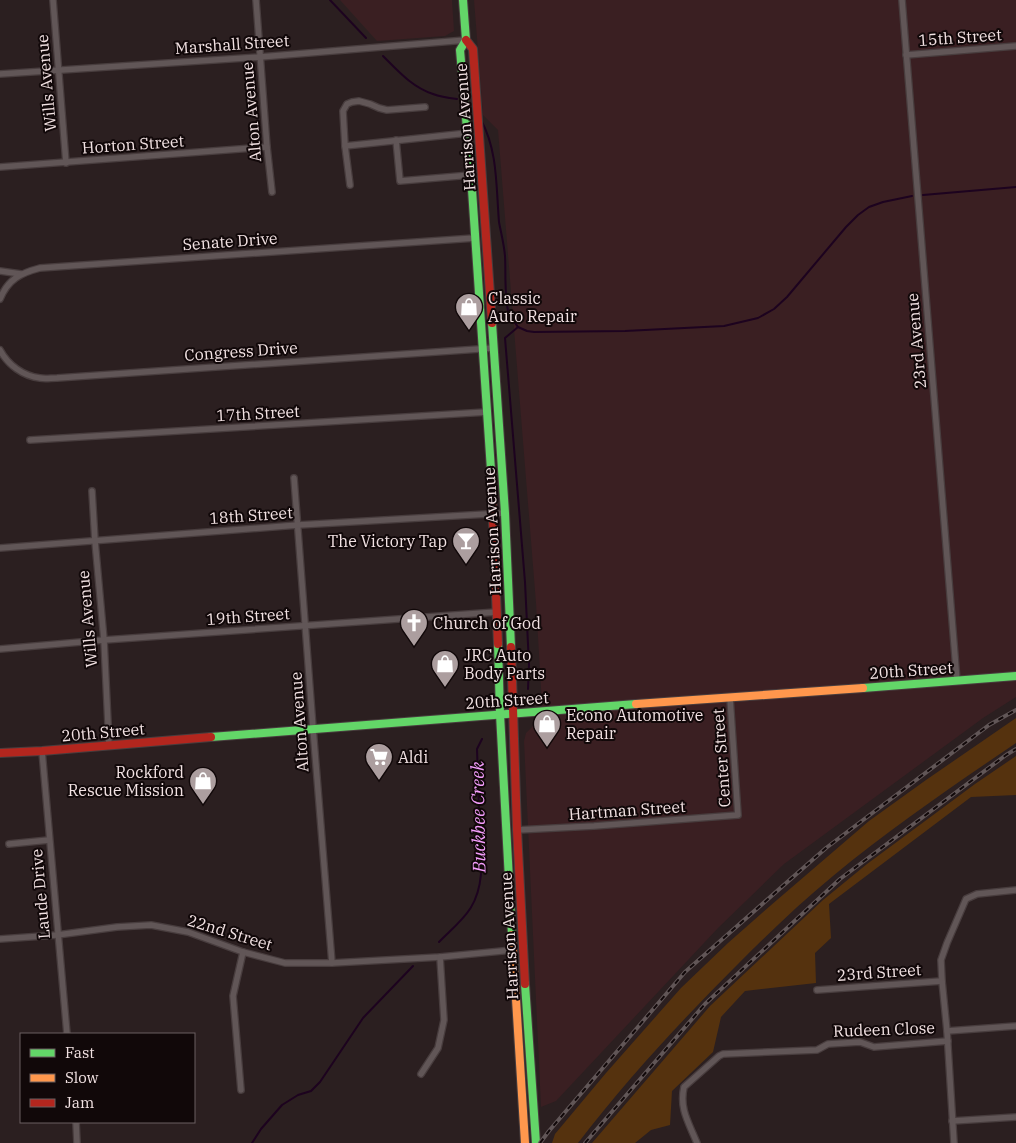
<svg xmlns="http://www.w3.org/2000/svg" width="1016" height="1143" viewBox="0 0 1016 1143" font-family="'IBM Plex Serif',serif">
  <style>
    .built { fill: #3a1f22 }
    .green { fill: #55320e }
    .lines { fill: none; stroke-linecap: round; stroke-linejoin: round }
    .stream { stroke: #1d031f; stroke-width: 2 }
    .street-casing { stroke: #483d3e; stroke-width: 8 }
    .fast-casing { stroke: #483d3e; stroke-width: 10 }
    .slow-casing { stroke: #483d3e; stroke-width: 10 }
    .jam-casing { stroke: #483d3e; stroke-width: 10 }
    .street { stroke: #615657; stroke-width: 5.5 }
    .fast { stroke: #63d668; stroke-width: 8 }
    .slow { stroke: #ff974d; stroke-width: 8 }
    .jam { stroke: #b3261e; stroke-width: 8 }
    .rail-casing { stroke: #615657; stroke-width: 4 }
    .rail { stroke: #110809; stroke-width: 2; stroke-dasharray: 5.5; stroke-linecap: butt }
    .labels { text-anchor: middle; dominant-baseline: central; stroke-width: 4; stroke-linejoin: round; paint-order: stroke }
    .street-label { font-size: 16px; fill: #f2e2e3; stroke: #110809 }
    .poi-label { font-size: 16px; fill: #f2e2e3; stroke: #110809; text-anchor: start }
    .water-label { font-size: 18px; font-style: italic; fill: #f49dfc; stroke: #110809 }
  </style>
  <rect width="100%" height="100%" fill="#2b1f20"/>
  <g class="built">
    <polygon points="340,0 452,0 454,31 445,36 377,41"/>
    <polygon points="474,0 1016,0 1016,697 983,718 784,864 718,928 556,1101 541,1107 524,741 526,733 533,726 543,722 536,603 498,130 483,115"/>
  </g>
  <g class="green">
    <path d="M1016,718V743C954,785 891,828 833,876C800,903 769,933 739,963C682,1020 627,1079 578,1143H552L555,1134L606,1073L681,988L728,943L770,906L869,821L926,780Z"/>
    <polygon points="1016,756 1016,795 971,797 829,904 831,938 815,953 816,983 745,991 721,1017 713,1052 672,1091 670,1125 651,1130 635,1143 592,1143 710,1006 823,900 867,864 975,784"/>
  </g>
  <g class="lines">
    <g class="stream">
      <polyline points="330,0 366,38"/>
      <path d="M383,56C398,71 412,87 433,94C441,97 449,98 457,99"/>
      <path d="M481,120C498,151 496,187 499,222C501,233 504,244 505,256C506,271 504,301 509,314C511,318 515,322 518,327"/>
      <polyline points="923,195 1016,187"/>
      <polyline points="518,327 527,331 534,332 625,331 724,326 758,318 774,309 787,297 846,227 858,215 869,207 883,202 912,196"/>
      <polyline points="518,327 505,338 525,582 529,665 528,689"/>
      <path d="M439,942C462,919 478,909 481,874L477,749L482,739"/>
      <polyline points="252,1143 261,1129 282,1105 298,1095 311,1091 320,1082 363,1018 413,966"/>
    </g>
    <defs>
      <g id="street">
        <polyline points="53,0 66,163"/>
        <polyline points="256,0 267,147 272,192"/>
        <polyline points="902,0 957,681"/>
        <polyline points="906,55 1016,46"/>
        <polyline points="0,74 260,57 466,40"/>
        <polyline points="396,140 400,181 471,175"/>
        <polyline points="345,146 468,133"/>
        <polyline points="0,167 267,147"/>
        <polyline points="350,185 345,146 343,111 347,104 352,102 359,101 370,104 379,108 387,110 425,107"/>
        <polyline points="0,271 21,274"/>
        <path d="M0,299C8,279 21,273 40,268L475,238"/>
        <path d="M0,350C8,365 23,376 40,378C45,379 51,378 57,378L494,348"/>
        <polyline points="30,440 487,412"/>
        <polyline points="294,478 313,728 332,963"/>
        <polyline points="92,491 95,541 104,640 109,745"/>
        <polyline points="0,548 298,525 505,513"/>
        <polyline points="0,649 104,640 497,612"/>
        <polyline points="42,751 67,1034"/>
        <polyline points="517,830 594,826 738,815 730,698"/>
        <polyline points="9,844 49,840"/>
        <polyline points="0,939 57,935 117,927 151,925 188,932 243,952 285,963 332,963 440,957 513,950"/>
        <polyline points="817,990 942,981"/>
        <polyline points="947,1031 1016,1026"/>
        <polyline points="421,1074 438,1048 444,1020 440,957"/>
        <polyline points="241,1090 233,996 243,952"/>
        <polyline points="952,1121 1016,1117"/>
        <polyline points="76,1122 77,1143"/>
        <path d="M697,1143C689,1123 679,1109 684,1087L719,1056L723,1054L817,1050L828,1044L860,1042L874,1047L948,1041"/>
        <polyline points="954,1143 947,1031 942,981 941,960 947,943 966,899 977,894 1016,890"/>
      </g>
      <g id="fast">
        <polyline points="463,0 466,40 460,50 471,175 491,470"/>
        <polyline points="492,323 505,513 511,647"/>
        <polyline points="498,644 500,714 512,935"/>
        <polyline points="863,688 1016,676"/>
        <polyline points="211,737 636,704"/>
        <polyline points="525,984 536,1143"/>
      </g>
      <g id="slow">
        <polyline points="636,704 863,688"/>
        <polyline points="512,935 525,1143"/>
      </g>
      <g id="jam">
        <polyline points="466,40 473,49 492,323"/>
        <polyline points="491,470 498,644"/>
        <polyline points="511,647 517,830 525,984"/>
        <polyline points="0,753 42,751 211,737"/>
      </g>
    </defs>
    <use href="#street" class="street-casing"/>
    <use href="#fast" class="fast-casing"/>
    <use href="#slow" class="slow-casing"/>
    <use href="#jam" class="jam-casing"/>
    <use href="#street" class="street"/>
    <use href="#fast" class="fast"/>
    <use href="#slow" class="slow"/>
    <use href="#jam" class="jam"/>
    <defs>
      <g id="rail">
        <polyline points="540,1143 549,1131 685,972 826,848 989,725 1016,710"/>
        <polyline points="585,1143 705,1004 840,879 1006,755 1016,749"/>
      </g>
    </defs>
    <use href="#rail" class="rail-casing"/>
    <use href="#rail" class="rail"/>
  </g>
  <defs>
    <symbol id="shop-pin" viewBox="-11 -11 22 30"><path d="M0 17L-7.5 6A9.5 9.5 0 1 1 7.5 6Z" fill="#ac9e9f" stroke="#110809"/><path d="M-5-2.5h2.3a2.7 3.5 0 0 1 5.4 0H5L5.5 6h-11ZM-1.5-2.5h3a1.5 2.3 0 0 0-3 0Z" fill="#fff"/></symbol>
    <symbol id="bar-pin" viewBox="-11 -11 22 30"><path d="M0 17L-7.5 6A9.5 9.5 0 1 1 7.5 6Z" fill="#ac9e9f" stroke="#110809"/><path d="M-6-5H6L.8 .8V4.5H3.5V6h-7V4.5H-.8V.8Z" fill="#fff"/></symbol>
    <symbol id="church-pin" viewBox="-11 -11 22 30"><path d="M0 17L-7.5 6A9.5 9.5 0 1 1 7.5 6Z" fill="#ac9e9f" stroke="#110809"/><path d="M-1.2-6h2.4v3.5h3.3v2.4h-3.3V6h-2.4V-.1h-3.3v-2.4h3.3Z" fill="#fff"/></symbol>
    <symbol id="supermarket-pin" viewBox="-11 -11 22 30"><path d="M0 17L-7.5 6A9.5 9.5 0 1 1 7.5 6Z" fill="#ac9e9f" stroke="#110809"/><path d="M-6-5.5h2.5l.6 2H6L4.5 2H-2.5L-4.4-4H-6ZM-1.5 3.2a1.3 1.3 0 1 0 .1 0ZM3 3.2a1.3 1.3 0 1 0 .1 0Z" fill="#fff"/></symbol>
  </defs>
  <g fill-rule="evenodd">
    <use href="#shop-pin" x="453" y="291" width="32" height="43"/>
    <use href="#bar-pin" x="450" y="525" width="32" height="43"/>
    <use href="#church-pin" x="398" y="607" width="32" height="43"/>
    <use href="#shop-pin" x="429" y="648" width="32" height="43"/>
    <use href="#shop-pin" x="531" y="708" width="32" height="43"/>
    <use href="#supermarket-pin" x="363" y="741" width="32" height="43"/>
    <use href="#shop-pin" x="187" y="765" width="32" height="43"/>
  </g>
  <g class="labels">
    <g class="street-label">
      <text transform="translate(960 37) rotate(-4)">15th Street</text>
      <text transform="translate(232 44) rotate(-4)">Marshall Street</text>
      <text transform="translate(46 83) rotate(-95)">Wills Avenue</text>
      <text transform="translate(251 112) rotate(-95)">Alton Avenue</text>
      <text transform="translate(465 127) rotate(-94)">Harrison Avenue</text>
      <text transform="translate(133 144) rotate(-4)">Horton Street</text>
      <text transform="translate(230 241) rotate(-4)">Senate Drive</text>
      <text transform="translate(916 341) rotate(-95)">23rd Avenue</text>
      <text transform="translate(241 351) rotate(-4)">Congress Drive</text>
      <text transform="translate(258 413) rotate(-3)">17th Street</text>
      <text transform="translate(251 515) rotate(-4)">18th Street</text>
      <text transform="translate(492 531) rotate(-93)">Harrison Avenue</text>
      <text transform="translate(248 616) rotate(-4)">19th Street</text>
      <text transform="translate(87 619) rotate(-95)">Wills Avenue</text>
      <text transform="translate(911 670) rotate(-4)">20th Street</text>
      <text transform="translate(507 700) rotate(-4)">20th Street</text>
      <text transform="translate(299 722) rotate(-94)">Alton Avenue</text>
      <text transform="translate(103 732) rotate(-5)">20th Street</text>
      <text transform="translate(721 758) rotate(-94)">Center Street</text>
      <text transform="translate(627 810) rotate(-4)">Hartman Street</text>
      <text transform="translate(40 894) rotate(-95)">Laude Drive</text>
      <text transform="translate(230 932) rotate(17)">22nd Street</text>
      <text transform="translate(509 936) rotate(-93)">Harrison Avenue</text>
      <text transform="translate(879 972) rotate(-4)">23rd Street</text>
      <text transform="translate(884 1029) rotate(-2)">Rudeen Close</text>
    </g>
    <g class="poi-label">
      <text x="488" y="298">Classic<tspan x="488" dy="18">Auto Repair</tspan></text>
      <text x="447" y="541" text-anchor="end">The Victory Tap</text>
      <text x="433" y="623">Church of God</text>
      <text x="464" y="655">JRC Auto<tspan x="464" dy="18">Body Parts</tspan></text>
      <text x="566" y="715">Econo Automotive<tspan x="566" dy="18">Repair</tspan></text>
      <text x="398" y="757">Aldi</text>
      <text x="184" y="772" text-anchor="end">Rockford<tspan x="184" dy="18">Rescue Mission</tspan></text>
    </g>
    <g class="water-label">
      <text transform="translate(478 817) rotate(-91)">Buckbee Creek</text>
    </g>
  </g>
  <rect x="20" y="1033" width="175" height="90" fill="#110809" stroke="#6b5f60"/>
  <rect x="30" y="1049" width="25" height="8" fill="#63d668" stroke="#6b5f60"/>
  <text x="65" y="1058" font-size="15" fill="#f2e2e3">Fast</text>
  <rect x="30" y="1074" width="25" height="8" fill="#ff974d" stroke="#6b5f60"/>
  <text x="65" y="1083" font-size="15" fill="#f2e2e3">Slow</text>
  <rect x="30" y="1099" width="25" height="8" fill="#b3261e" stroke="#6b5f60"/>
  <text x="65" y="1108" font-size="15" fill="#f2e2e3">Jam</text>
</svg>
